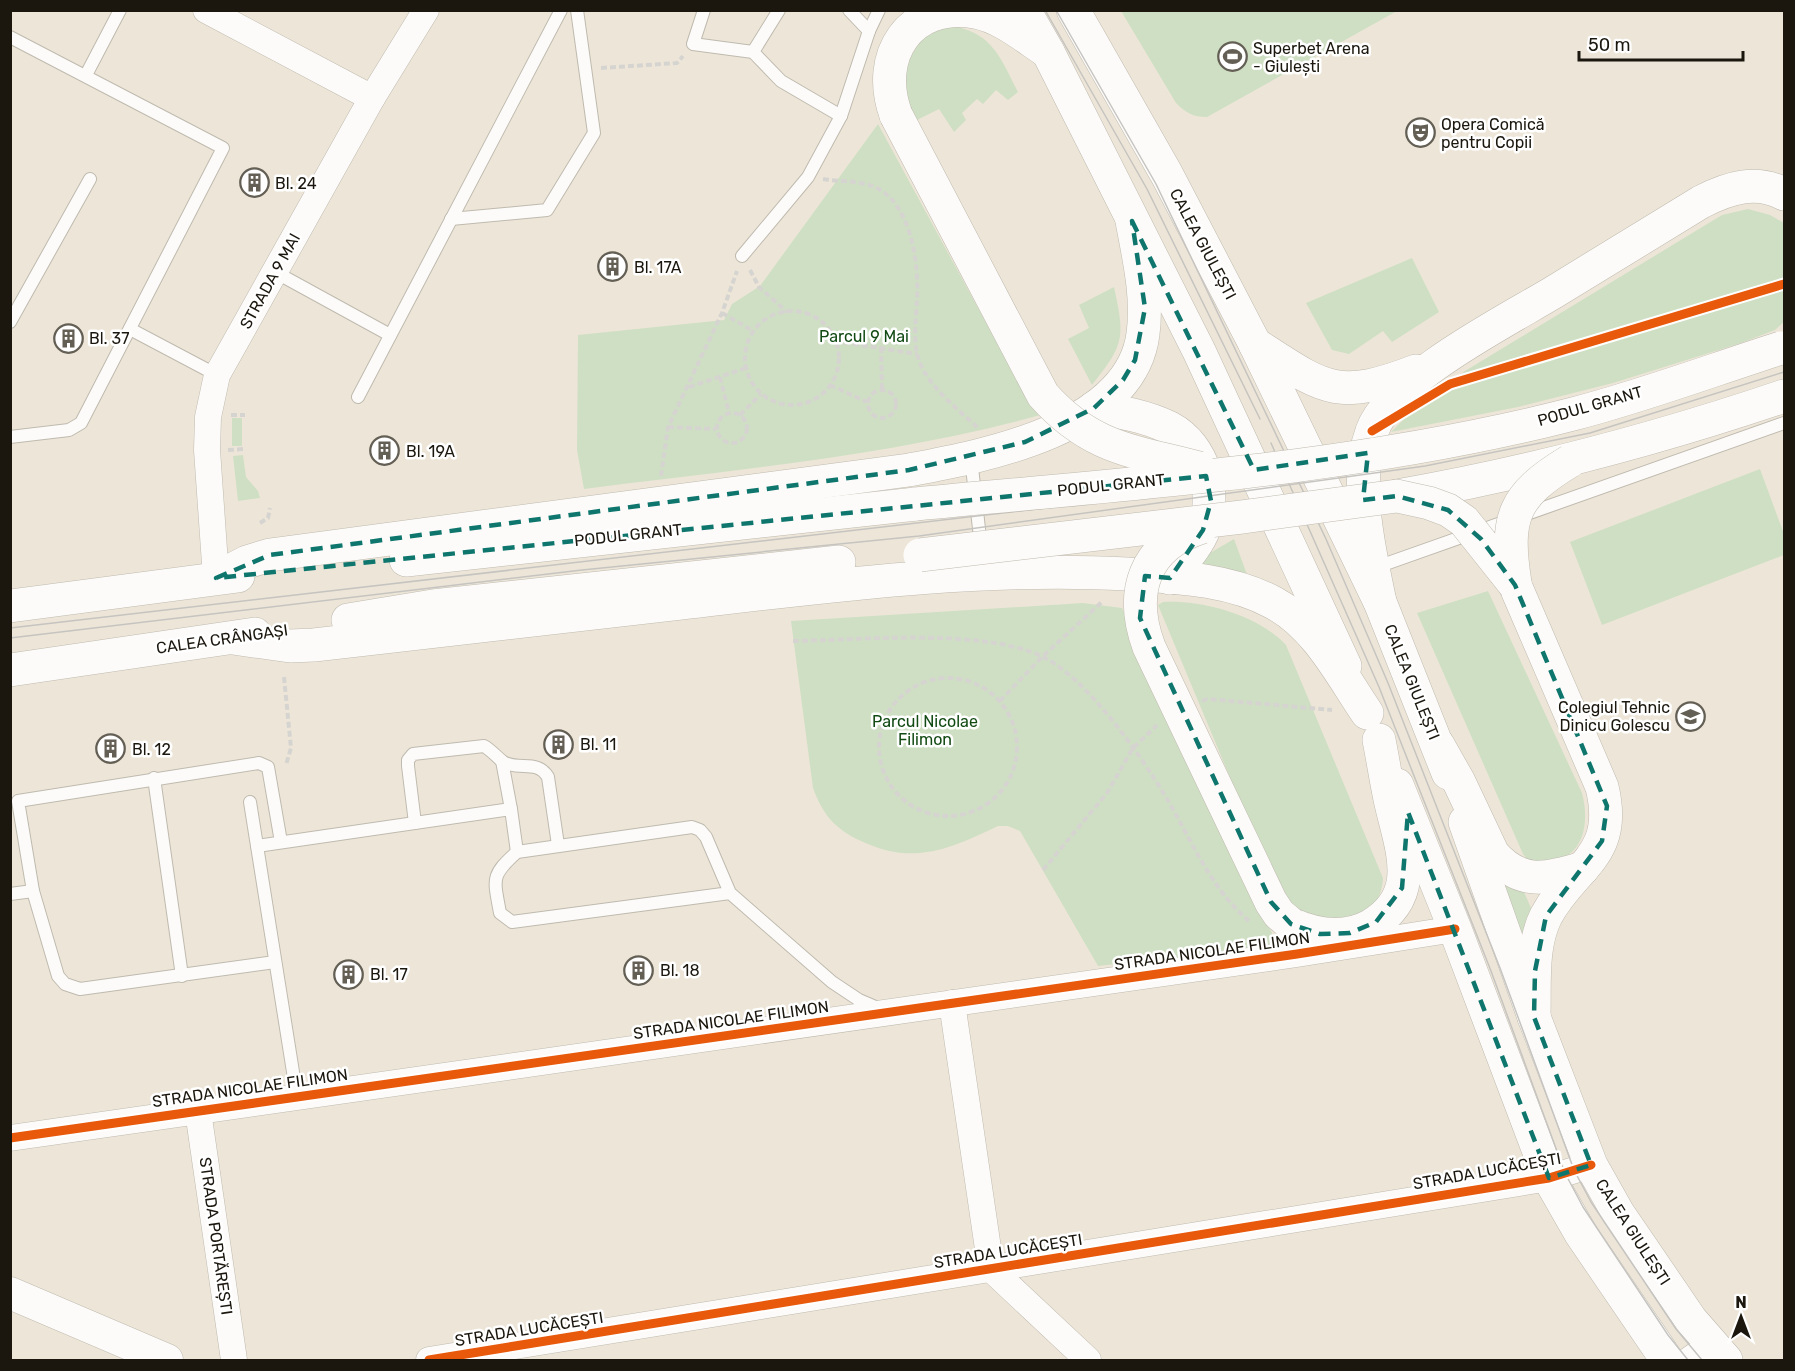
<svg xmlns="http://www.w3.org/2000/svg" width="1795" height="1371" viewBox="0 0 1795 1371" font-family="Rubik,sans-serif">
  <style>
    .green { fill: #cfdfc4 }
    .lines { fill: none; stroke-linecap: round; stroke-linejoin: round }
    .service-casing { stroke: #bfbaaf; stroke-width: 14 }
    .minor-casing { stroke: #bfbaaf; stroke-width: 27 }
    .tertiary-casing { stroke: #bfbaaf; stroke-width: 33 }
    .secondary-casing { stroke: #bfbaaf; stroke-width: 34 }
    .primary-casing { stroke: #bfbaaf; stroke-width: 34 }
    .path { stroke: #d6d4d0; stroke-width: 4; stroke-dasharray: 6 3; stroke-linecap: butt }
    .service { stroke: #fcfbf9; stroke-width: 12 }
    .minor { stroke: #fcfbf9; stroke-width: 26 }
    .tertiary { stroke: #fcfbf9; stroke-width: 32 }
    .secondary { stroke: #fcfbf9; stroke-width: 33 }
    .primary { stroke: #fcfbf9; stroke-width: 33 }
    .tram { stroke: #c6c4c0; stroke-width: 1.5 }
    .primary-bridge-casing { stroke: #bfbaaf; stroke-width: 34; stroke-linecap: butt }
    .primary-bridge { stroke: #fcfbf9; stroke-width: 33 }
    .cycleway-casing { stroke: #fff; stroke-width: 13 }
    .cycleway { stroke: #e8590c; stroke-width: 9 }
    .marked { fill: none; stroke: #0f766e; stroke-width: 4.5; stroke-dasharray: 12 8; stroke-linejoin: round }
    .labels { text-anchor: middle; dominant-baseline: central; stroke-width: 5; stroke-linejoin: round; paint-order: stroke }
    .poi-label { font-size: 16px; fill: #1b170e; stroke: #fff; text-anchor: start }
    .street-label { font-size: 16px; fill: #1b170e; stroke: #fff }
    .park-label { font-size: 16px; fill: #124a13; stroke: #fff }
  </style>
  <rect width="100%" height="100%" fill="#ede6d8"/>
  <g class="green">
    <path d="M1121,11H1397L1207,117C1193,117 1186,113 1176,103Z"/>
    <path d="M946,25C992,31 999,55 1018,92L1008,100L996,90L983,104L977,99L962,113L966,120L954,132L939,109L909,124L898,92L913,43Z"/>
    <path d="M878,124L1003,354L1044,414C895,456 737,469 584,489L577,450L578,335L724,320L732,304L760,286Z"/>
    <polygon points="1748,209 1770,215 1784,223 1784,322 1775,330 1741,343 1613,383 1518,407 1391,432 1411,412 1465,371 1722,215"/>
    <polygon points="1412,258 1439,312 1392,342 1383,331 1349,354 1332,350 1306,303"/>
    <path d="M1114,287C1125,337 1125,344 1092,385L1068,339L1089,328L1079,305Z"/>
    <rect x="232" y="418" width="10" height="28"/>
    <polygon points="243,455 246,477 258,491 260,498 238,501 233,456"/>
    <polygon points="1760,469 1784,534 1784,555 1602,625 1570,542"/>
    <polygon points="1234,539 1249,580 1186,567"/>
    <path d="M1488,591L1582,793C1588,815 1587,845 1564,858C1555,863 1541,862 1531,864L1523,854L1417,613Z"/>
    <path d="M1163,602C1203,600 1258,615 1286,645L1383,878C1382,896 1372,917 1352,922C1342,925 1313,918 1301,917L1277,890L1158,605Z"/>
    <path d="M1083,603L1122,608L1278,946L1098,966L1020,831L1008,826H998C950,849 913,866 861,841C835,829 823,815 813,788L791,621Z"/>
    <polygon points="1494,879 1522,887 1534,915 1518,946"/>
  </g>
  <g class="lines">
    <defs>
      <g id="service">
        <polyline points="704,10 693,44 753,52 781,81 841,116 869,31 879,10"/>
        <polyline points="849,10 869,31"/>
        <polyline points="10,37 223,148 81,423 69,430 10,437"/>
        <polyline points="753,52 779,10"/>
        <polyline points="86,75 120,10"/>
        <polyline points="451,219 547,210 594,133 577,10"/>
        <polyline points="742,256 808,177 841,116"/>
        <polyline points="275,272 390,335"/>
        <polyline points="10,322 90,179"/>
        <polyline points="130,329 217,375"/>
        <polyline points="358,397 561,10"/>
        <polyline points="971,459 981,546"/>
        <polyline points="1374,568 1784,423"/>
        <polyline points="502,761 511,809"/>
        <polyline points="154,778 182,976"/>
        <polyline points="250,802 297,1097"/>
        <path d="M415,823L408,766V760L413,754L484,746C491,750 497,757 503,762C520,771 537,759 548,777L558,845"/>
        <polyline points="257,846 511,809 517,852"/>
        <path d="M730,893L512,922L500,913C494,879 490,876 517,852L692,827L700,830L706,837L730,893L832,982L859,1000L880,1009"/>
        <polyline points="10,894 33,891"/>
        <polyline points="275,962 80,989 65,984 58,976 33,891 18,801 259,763 268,767 281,842"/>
      </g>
      <g id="minor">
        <polyline points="206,10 372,98"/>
        <polyline points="216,578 207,450 208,417 217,375 372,98 426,10"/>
        <polyline points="952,1003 991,1269 1088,1360"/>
        <polyline points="198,1111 234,1360"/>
        <polyline points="10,1138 1297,954 1455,929"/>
        <polyline points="429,1360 1549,1178 1591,1165"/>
        <polyline points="1689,1360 1711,1345"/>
      </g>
      <polyline id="tertiary" points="10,1293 167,1360"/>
      <g id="secondary">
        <polyline points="1024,10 1048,52 1199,351 1345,666"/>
        <polyline points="1073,10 1167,175 1255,344 1380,602 1448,773"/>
        <polyline points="1397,785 1455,929 1549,1178 1581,1234 1667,1360"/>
        <polyline points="1465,822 1534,1017 1591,1165 1618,1213 1691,1320 1726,1360"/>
      </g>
      <g id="primary">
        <path d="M896,115C874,56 910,1 975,12C1002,17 1025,37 1048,52"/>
        <path d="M1255,344C1323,388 1336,402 1416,371"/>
        <path d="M1094,408C1121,412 1146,416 1170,428C1204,446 1217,494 1204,529C1197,547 1182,562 1170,578"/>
        <path d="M1397,496C1529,473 1657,439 1784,396"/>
        <polyline points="406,560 916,504"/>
        <path d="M216,578L247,562L270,555L909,470C984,456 1131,429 1143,334C1148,296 1139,259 1132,221"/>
        <path d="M1515,585L1602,787C1619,857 1574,864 1546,916C1531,946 1535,984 1534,1017"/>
        <path d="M1380,602C1369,549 1353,483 1372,431C1391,379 1506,321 1554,292C1603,262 1652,232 1701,202C1728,188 1756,179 1784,194"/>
        <polyline points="10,606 238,576"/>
        <polyline points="348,620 433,606 839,562"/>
        <path d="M233,638L290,646L314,645C436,631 558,617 681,603C829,586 977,566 1127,574C1176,577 1230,579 1274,603C1317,626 1341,675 1367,713"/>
        <polyline points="10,670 255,634"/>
        <path d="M1438,745L1459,782L1493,854C1521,886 1547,879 1583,868"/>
        <path d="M1291,924C1316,935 1344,940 1370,926C1424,895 1400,846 1390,799C1386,780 1383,760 1379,740"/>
      </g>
    </defs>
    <use href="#service" class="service-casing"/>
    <use href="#minor" class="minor-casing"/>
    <use href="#tertiary" class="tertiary-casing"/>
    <use href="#secondary" class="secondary-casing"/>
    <use href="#primary" class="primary-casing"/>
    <g class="path">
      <polyline points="601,68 677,63 683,56"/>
      <path d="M823,179C841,182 860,180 877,188C912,206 919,265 917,300C916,320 912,344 920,363C931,389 958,409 978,428"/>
      <polyline points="750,270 759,287 787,312"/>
      <circle cx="792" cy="358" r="47"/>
      <polyline points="722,313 753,331"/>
      <polyline points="835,341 917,354"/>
      <polyline points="881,347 882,390"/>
      <polyline points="720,377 729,413"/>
      <polyline points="1464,380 1784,284"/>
      <polyline points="830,385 867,402"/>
      <polyline points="689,387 746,368"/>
      <circle cx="882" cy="404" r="14"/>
      <circle cx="732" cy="428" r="15"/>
      <polyline points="231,415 245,415"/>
      <polyline points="740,415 761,394"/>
      <polyline points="668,427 716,429"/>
      <polyline points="228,450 245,449"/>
      <polyline points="661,476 668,427 722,313 737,271"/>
      <polyline points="260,523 268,518 270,508"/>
      <path d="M793,641C862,640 980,628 1041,656C1085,676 1139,753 1164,794C1191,838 1209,887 1249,921"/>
      <polyline points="284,677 291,748 286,765"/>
      <circle cx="948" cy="747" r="69"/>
      <polyline points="1000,701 1042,657 1103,601"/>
      <polyline points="1202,701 1207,699 1332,710"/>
      <polyline points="1043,870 1107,793 1133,748 1157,725"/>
    </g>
    <use href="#service" class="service"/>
    <use href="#minor" class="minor"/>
    <use href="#tertiary" class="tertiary"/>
    <use href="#secondary" class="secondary"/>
    <use href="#primary" class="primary"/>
    <g class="tram">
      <polyline points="1045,10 1147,189 1260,419"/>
      <polyline points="1056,10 1156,184 1326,539 1388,683 1500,968 1574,1170 1591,1202 1676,1329 1702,1360"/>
      <polyline points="1716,384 1784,362"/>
      <polyline points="1271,443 1379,687 1491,971 1565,1173 1583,1207 1668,1335 1688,1360"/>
      <polyline points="10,628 1090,503 1422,457 1487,445"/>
      <polyline points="10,638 582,570 919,536 1425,466 1590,433 1784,372"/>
    </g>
    <defs>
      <g id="primary-bridge">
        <path d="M896,115L1043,395C1091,449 1134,451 1199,468"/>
        <path d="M916,504C1135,483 1359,469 1573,414C1643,396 1712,370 1781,348"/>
        <path d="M1202,527C1143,546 1129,593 1149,647L1271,902L1279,914L1291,924"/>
        <polyline points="920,555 1242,517 1397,496 1429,503 1448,510 1464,521 1515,585"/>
        <path d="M1515,583C1505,518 1512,496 1570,461"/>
      </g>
    </defs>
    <use href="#primary-bridge" class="primary-bridge-casing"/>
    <use href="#primary-bridge" class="primary-bridge"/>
    <defs>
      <g id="cycleway">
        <polyline points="1372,431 1450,384 1784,284"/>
        <polyline points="10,1138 1297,954 1455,929"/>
        <polyline points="429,1360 1549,1178 1591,1165"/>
      </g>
    </defs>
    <use href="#cycleway" class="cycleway-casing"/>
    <use href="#cycleway" class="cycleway"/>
  </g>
  <path class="marked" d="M1132,221L1254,470L1368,453L1363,500L1397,496L1448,510L1481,539L1515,585L1607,806L1602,841L1546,916L1535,971L1534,1017L1591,1165L1549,1178L1408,812L1402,888L1376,922L1350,933L1320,934L1291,924L1271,902L1140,618L1145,576L1170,578L1203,530L1211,501L1206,476L216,578L270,555L909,470L1025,442L1094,408L1123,380L1135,360L1145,308Z"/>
  <defs>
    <symbol id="stadium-ring" viewBox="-11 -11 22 22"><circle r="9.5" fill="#fff" stroke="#645f55" stroke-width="1.5"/><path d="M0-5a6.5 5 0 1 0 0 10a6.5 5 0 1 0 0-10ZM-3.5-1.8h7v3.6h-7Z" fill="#645f55"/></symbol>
    <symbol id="theatre-ring" viewBox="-11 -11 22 22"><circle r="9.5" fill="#fff" stroke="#645f55" stroke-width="1.5"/><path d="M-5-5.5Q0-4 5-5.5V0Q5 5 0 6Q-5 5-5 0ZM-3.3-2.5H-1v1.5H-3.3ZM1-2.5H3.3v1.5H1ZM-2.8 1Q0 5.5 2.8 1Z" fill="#645f55"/></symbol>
    <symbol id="building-ring" viewBox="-11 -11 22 22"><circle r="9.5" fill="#fff" stroke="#645f55" stroke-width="1.5"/><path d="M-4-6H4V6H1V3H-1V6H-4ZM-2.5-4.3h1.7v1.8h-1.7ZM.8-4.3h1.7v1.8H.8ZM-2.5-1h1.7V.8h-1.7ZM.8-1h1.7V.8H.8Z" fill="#645f55"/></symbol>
    <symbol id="school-ring" viewBox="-11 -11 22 22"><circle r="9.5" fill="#fff" stroke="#645f55" stroke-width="1.5"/><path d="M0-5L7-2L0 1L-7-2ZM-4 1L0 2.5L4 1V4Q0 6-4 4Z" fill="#645f55"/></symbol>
  </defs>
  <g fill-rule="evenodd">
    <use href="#stadium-ring" x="1216" y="40" width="33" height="33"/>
    <use href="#theatre-ring" x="1404" y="116" width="33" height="33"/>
    <use href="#building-ring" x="238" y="166" width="33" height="33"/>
    <use href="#building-ring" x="596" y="250" width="33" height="33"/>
    <use href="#building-ring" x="52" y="322" width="33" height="33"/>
    <use href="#building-ring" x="368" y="434" width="33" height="33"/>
    <use href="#school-ring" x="1674" y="700" width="33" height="33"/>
    <use href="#building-ring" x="542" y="728" width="33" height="33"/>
    <use href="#building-ring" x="94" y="732" width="33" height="33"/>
    <use href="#building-ring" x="622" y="954" width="33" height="33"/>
    <use href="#building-ring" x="332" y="958" width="33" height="33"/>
  </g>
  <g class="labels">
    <g class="poi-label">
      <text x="1253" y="48">Superbet Arena<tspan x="1253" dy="18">- Giulești</tspan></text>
      <text x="1441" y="124">Opera Comică<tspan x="1441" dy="18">pentru Copii</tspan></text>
      <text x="275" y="183">Bl. 24</text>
      <text x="634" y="267">Bl. 17A</text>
      <text x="89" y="338">Bl. 37</text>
      <text x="406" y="451">Bl. 19A</text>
      <text x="1670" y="707" text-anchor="end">Colegiul Tehnic<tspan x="1670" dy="18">Dinicu Golescu</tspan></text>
      <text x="580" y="744">Bl. 11</text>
      <text x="132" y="749">Bl. 12</text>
      <text x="660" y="970">Bl. 18</text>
      <text x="370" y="974">Bl. 17</text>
    </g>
    <g class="street-label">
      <text transform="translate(1203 244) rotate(62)">CALEA GIULEȘTI</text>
      <text transform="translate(270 281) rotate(-61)">STRADA 9 MAI</text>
      <text transform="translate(1590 406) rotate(-16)">PODUL GRANT</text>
      <text transform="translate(1111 485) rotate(-6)">PODUL GRANT</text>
      <text transform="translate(628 535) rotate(-6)">PODUL GRANT</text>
      <text transform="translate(222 639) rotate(-8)">CALEA CRÂNGAȘI</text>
      <text transform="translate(1412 682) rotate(68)">CALEA GIULEȘTI</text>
      <text transform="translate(1212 951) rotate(-8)">STRADA NICOLAE FILIMON</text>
      <text transform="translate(731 1020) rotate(-8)">STRADA NICOLAE FILIMON</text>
      <text transform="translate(250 1088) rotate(-8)">STRADA NICOLAE FILIMON</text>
      <text transform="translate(1487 1171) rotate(-10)">STRADA LUCĂCEȘTI</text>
      <text transform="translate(1633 1232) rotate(57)">CALEA GIULEȘTI</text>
      <text transform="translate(216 1236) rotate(82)">STRADA PORTĂREȘTI</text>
      <text transform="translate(1008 1251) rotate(-9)">STRADA LUCĂCEȘTI</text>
      <text transform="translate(529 1329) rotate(-9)">STRADA LUCĂCEȘTI</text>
    </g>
    <g class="park-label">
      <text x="864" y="336">Parcul 9 Mai</text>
      <text x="925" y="721">Parcul Nicolae<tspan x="925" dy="18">Filimon</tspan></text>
    </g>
  </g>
  <rect width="1795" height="1371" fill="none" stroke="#1b170e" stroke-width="24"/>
  <g transform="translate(1741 1317)" stroke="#ffffff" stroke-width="4.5" paint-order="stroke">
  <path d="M0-4.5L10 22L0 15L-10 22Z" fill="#1b170e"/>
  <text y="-9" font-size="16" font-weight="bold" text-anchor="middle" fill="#1b170e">N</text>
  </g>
  <path d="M1579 51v9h164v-9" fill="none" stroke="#1b170e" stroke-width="3"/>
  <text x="1588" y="51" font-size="18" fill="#1b170e" stroke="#ffffff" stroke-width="4.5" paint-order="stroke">50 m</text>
</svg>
